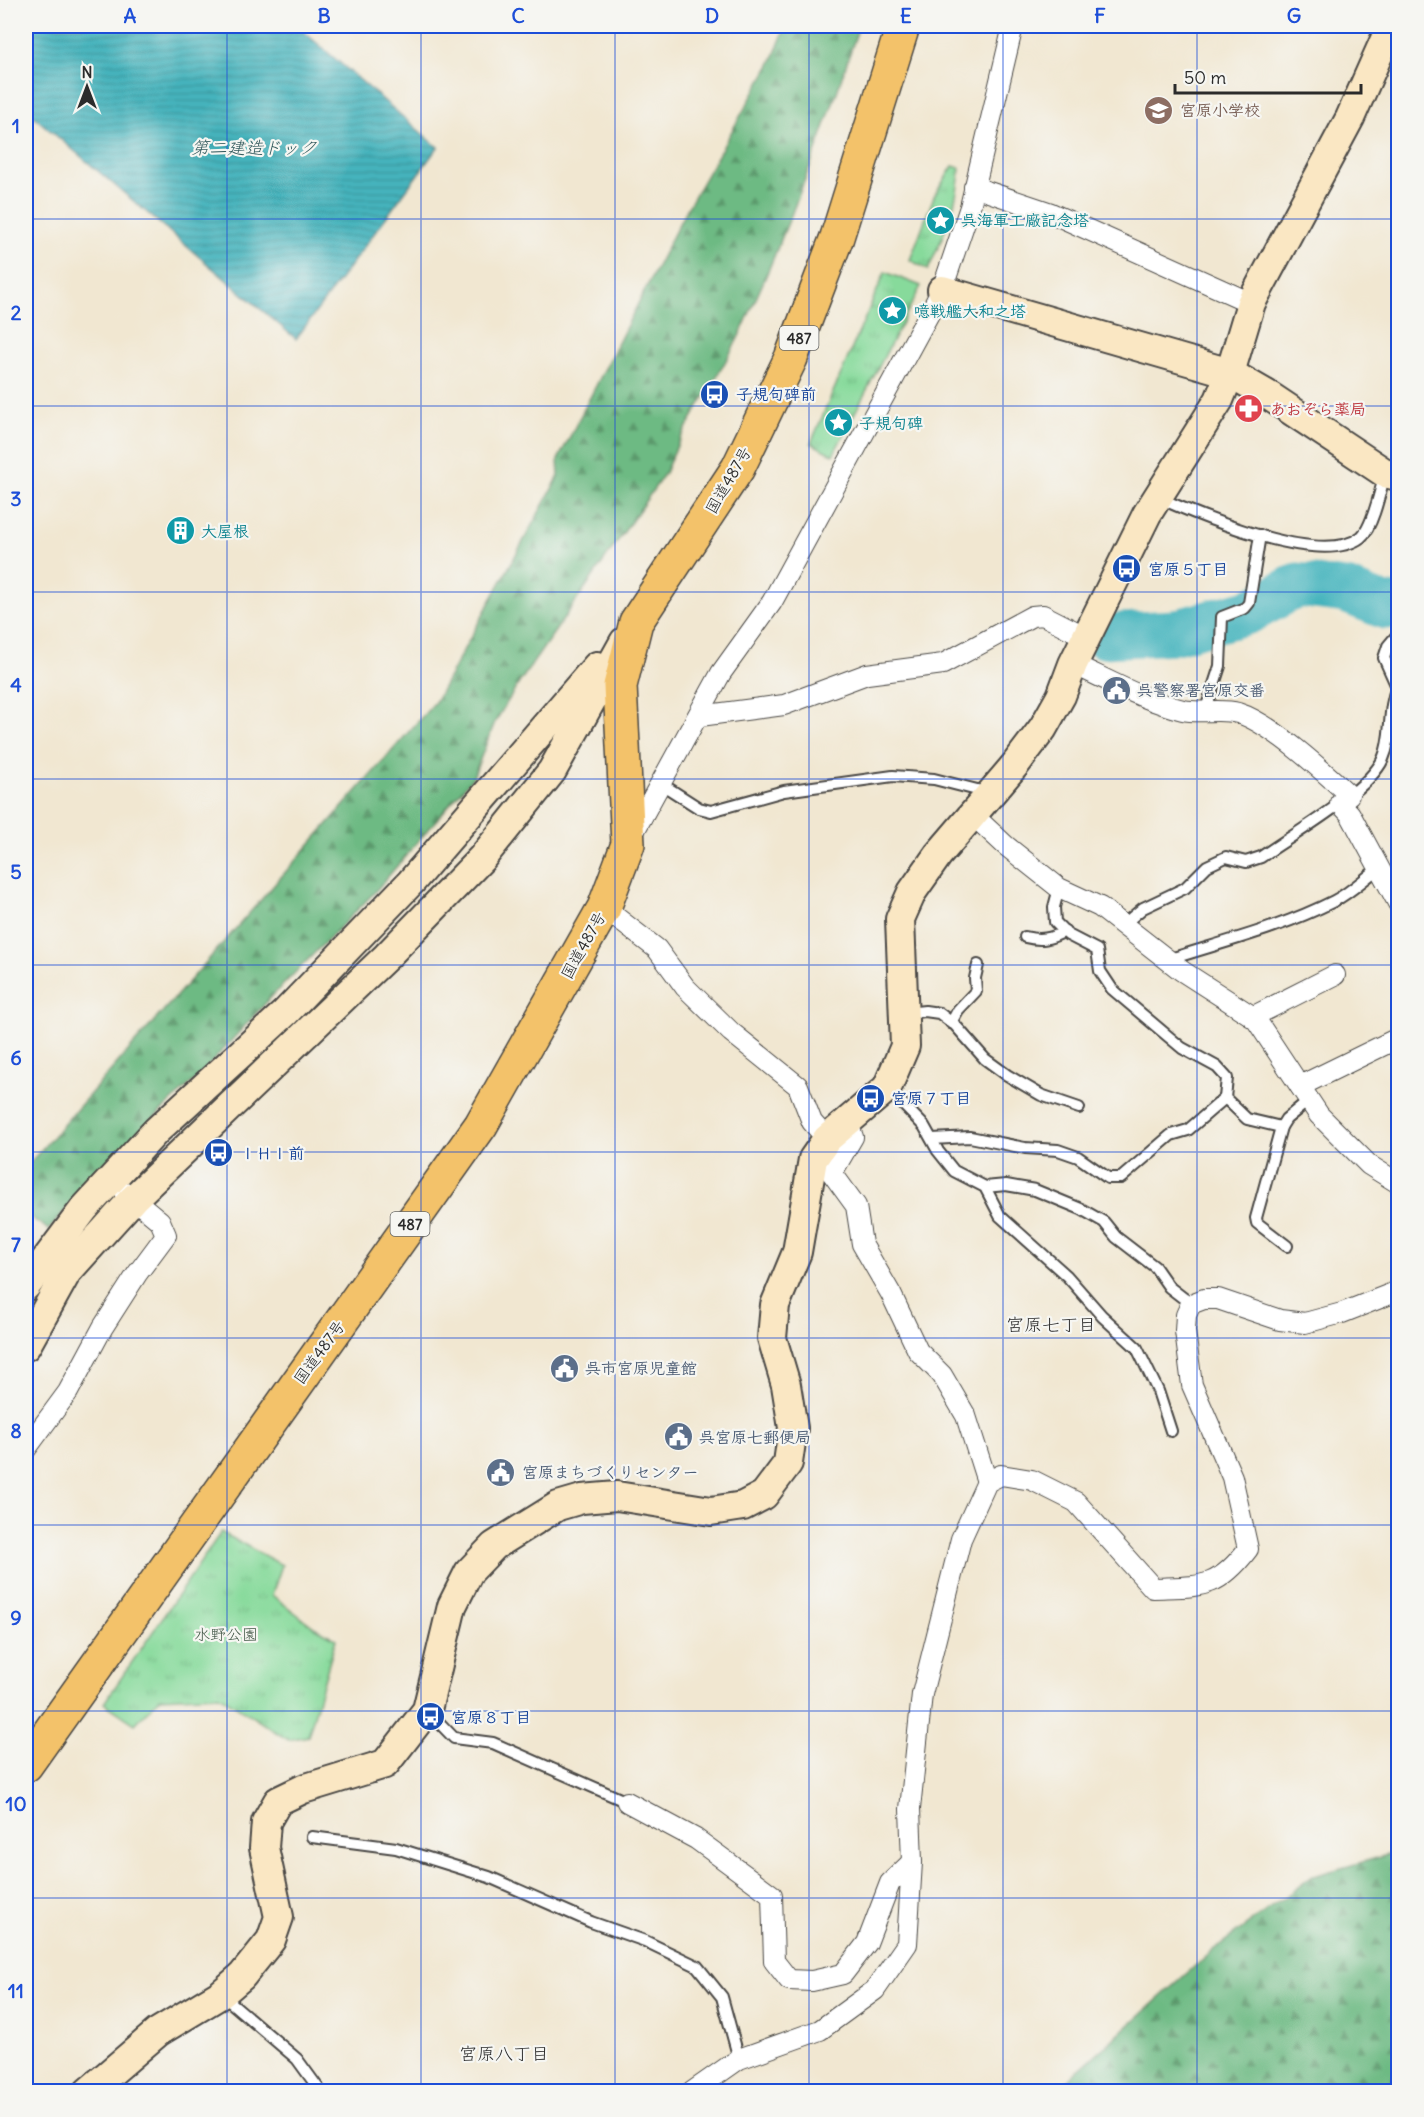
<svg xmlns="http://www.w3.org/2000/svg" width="1424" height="2117" viewBox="0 0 1424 2117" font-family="Delius,'Klee One',sans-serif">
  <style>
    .forest { fill: url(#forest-firs); stroke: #4c7257; stroke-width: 1.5 }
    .park { fill: url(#park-tufts); stroke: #598263; stroke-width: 1.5 }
    .water { fill: url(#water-rules); stroke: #387074; stroke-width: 1.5 }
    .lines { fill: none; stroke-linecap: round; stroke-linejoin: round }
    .river { stroke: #45b4bd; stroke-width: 45 }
    .lane-casing { stroke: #494744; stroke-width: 14 }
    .street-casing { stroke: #494744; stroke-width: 22 }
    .secondary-casing { stroke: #494744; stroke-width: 32 }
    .highway-casing { stroke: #494744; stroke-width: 36 }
    .lane { stroke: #fff; stroke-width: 10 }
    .street { stroke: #fff; stroke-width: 20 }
    .secondary { stroke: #fae7c3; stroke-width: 28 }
    .highway { stroke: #f3c26a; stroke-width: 33 }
    .grid { fill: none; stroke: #1d4ed8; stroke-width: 1.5; stroke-opacity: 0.55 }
    .labels { text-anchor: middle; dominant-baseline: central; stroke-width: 4.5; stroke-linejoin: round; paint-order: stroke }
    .shield { fill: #f6f6f2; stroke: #686867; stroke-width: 1.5 }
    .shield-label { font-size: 15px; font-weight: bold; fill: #2b2b2b }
    .education-label { font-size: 16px; font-weight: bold; fill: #785e54; stroke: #f6f6f2; text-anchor: start }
    .culture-label { font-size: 16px; font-weight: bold; fill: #0d838f; stroke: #f6f6f2; text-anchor: start }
    .transit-label { font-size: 16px; font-weight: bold; fill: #164399; stroke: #f6f6f2; text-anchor: start }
    .health-label { font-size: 16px; font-weight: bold; fill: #be3a42; stroke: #f6f6f2; text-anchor: start }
    .street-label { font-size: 16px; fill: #2b2b2b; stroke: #f6f6f2 }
    .service-label { font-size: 16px; font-weight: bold; fill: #4e5e75; stroke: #f6f6f2; text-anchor: start }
    .park-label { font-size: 16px; fill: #425747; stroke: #f6f6f2 }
    .water-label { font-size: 18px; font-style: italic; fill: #345b5e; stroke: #f6f6f2 }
    .neighbourhood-label { font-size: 18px; fill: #2b2b2b; stroke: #f6f6f2 }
    .neatline { fill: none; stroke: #1d4ed8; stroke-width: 2 }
    .grid-label { font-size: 20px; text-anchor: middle; font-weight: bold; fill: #1d4ed8 }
  </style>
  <defs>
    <pattern id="forest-firs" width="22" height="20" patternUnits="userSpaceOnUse" patternTransform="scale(1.5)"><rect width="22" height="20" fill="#6dba83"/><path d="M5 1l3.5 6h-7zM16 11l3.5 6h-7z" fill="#5a976b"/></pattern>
    <pattern id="park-tufts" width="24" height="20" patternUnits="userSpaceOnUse" patternTransform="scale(1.5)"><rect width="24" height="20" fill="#87da9b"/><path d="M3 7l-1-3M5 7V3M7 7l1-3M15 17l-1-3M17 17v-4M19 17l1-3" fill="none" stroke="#75bb86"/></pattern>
    <pattern id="water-rules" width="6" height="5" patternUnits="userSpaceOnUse" patternTransform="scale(1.5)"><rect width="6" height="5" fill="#45b4bd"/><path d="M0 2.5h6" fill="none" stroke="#3a939a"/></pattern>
  </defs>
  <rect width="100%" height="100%" fill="#f6f6f2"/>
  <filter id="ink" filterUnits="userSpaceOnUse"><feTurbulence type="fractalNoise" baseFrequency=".0167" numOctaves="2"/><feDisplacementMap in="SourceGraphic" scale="12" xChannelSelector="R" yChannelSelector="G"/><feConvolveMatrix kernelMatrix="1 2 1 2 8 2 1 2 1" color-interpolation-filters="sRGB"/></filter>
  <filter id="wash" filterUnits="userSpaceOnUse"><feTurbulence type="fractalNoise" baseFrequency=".008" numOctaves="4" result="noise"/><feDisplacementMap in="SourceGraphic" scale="24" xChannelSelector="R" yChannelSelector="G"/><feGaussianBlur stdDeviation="1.35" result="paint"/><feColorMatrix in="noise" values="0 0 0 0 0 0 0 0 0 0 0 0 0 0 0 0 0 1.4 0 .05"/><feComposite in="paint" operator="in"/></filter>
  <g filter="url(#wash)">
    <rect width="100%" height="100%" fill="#f1e7d1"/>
    <g class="forest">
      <path d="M786,26H859C826,129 788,229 743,328C720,378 685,421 665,473L519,683L495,722L473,777L374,893L274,994L198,1077L100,1168L49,1230L26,1214V1167L435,702L559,476L558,460L683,216L772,61Z"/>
      <polygon points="1398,1852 1398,2091 1059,2091 1073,2075 1213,1950 1313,1876"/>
    </g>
    <g class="park">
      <path d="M953,166L960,168C958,206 943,236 928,270L910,260L934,196Z"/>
      <polygon points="885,272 921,286 833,455 811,443"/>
      <polygon points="221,1532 282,1565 272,1595 314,1627 336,1639 308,1736 288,1740 219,1695 160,1698 135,1724 104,1703"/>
    </g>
    <polygon class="water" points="26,26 297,26 438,147 296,339 26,110"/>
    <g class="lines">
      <polyline class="river" points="1104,636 1175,632 1248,612 1298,585 1346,591 1386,607 1398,605"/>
    </g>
  </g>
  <g filter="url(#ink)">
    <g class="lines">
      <defs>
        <g id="lane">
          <path d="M1159,498C1200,516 1322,568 1361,537C1373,527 1381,488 1385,473"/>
          <polyline points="1206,709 1220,666 1222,617 1245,608 1249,603 1260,535"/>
          <polyline points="660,783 699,808 711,811 784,791 893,776 934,779 989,793"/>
          <polyline points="1059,888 1054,907 1055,922 1068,935 1097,950 1100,971 1112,989 1182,1048 1217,1067 1227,1078 1225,1098 1247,1119 1281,1127"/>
          <path d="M1124,924L1143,908L1185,888L1207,866L1226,857L1246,862L1261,857C1292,835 1368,792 1383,759C1393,737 1387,710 1397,687L1384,658L1388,646L1398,634"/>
          <path d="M1025,937C1041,941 1051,939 1065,931"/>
          <path d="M1167,960C1223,942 1281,928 1334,901C1350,893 1364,879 1379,868"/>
          <polyline points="906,1013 925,1011 939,1013 955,1025 985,1059 1007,1075 1041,1095 1079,1108"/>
          <polyline points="951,1023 958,1010 976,991 975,978 978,965"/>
          <polyline points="887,1088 924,1126 938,1151 954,1171 985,1187 1000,1216 1067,1276 1102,1316 1137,1348 1158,1391 1171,1431"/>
          <polyline points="932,1139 970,1137 1025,1148 1058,1150 1078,1157 1108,1178 1121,1178 1171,1135 1188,1130 1225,1098"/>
          <polyline points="985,1187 1006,1185 1035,1190 1081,1209 1104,1222 1116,1237 1155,1267 1169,1287 1191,1304"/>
          <polyline points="1287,1246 1257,1223 1256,1218 1281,1127 1286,1119 1309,1100"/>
          <polyline points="427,1710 454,1738 493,1743 627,1802"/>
          <polyline points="312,1837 396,1848 489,1877 591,1922 645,1941 697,1966 722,1997 739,2059"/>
          <polyline points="221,1994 297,2059 321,2092"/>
        </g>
        <g id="street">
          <polyline points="974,187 1051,213 1251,303"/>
          <path d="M1073,664C1108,680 1145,701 1183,710C1201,714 1220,708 1238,713C1271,723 1323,771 1349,795"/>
          <polyline points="700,716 784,705 867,674 943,664 1032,616 1043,615 1086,637"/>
          <polyline points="1340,803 1350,814 1398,903"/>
          <polyline points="974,816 1005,845 1059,888 1100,907 1182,971 1255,1018 1319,1115 1369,1165 1398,1183"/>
          <polyline points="630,839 721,673 772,602 942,290 970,207 1013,26"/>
          <polyline points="604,908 657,949 685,987 731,1032 798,1086 812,1122 827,1139"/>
          <polyline points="1252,1017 1335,975"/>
          <polyline points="1300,1086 1398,1038"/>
          <polyline points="847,1122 853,1137 832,1173 856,1206 862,1244 891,1294 918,1351 942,1375 966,1416 987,1482"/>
          <polyline points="26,1449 68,1392 103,1327 137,1274 166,1235 160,1221 125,1192"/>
          <polyline points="627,1802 696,1839 772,1895 774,1961 789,1980 812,1981 843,1974 867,1943 890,1883 912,1862"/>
          <path d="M692,2092L739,2059L820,2030L875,1990L907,1944L912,1862L910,1809L922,1694L961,1539L987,1482L1001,1475L1032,1480L1076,1502L1153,1588C1201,1586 1217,1590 1248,1549L1232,1477L1192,1385L1185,1331L1186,1315L1191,1304L1204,1299H1218L1280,1320L1305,1323L1342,1313L1398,1291"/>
        </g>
        <g id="secondary">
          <polyline points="942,290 1230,373 1268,395 1385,473 1398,476"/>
          <polyline points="26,1286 84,1209 156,1131 285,1013 411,882 597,666"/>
          <polyline points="26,1346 67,1272 133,1199 387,956 482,858 552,771 624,642"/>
          <polyline points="88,2092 158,2032 221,1994 242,1976 271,1940 279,1917 264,1848 266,1822 278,1801 303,1789 385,1764 427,1710 452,1606 469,1572 494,1546 558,1506 582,1499 617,1496 711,1511 743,1506 764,1495 788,1463 793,1428 786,1385 772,1338 775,1305 797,1252 813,1159 827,1139 887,1088 905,1046 900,919 912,892 938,855 1015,765 1043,728 1061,696 1073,664 1147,514 1219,400 1230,373 1251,303 1350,118 1391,26"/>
        </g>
        <polyline id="highway" points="26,1765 481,1125 604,908 628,844 620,686 636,622 738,468 791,358 837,237 903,26"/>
      </defs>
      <use href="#lane" class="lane-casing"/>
      <use href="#street" class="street-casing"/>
      <use href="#secondary" class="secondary-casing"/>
      <use href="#highway" class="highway-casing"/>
      <use href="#lane" class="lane"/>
      <use href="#street" class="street"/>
      <use href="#secondary" class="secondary"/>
      <use href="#highway" class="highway"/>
    </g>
  </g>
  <path class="grid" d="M227,26V2092M421,26V2092M615,26V2092M809,26V2092M1003,26V2092M1197,26V2092M26,219H1398M26,406H1398M26,592H1398M26,779H1398M26,965H1398M26,1152H1398M26,1338H1398M26,1525H1398M26,1711H1398M26,1898H1398"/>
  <defs>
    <symbol id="school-disc" viewBox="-11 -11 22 22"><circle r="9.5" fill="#8d6e63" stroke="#f6f6f2"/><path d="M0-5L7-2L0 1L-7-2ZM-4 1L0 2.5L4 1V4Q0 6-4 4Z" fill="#fff"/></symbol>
    <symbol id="sight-disc" viewBox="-11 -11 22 22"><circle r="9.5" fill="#0f9aa8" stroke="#f6f6f2"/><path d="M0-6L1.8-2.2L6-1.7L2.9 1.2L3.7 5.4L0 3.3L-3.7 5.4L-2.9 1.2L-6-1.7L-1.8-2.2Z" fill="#fff"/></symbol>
    <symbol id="bus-disc" viewBox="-11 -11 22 22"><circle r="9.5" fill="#1a4fb4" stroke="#f6f6f2"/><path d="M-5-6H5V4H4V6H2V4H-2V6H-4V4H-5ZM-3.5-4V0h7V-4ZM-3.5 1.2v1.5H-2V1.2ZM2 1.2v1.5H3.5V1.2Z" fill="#fff"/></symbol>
    <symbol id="pharmacy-disc" viewBox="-11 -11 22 22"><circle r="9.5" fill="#e0444e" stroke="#f6f6f2"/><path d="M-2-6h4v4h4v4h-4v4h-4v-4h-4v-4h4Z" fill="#fff"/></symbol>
    <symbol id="building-disc" viewBox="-11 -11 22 22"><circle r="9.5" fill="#0f9aa8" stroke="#f6f6f2"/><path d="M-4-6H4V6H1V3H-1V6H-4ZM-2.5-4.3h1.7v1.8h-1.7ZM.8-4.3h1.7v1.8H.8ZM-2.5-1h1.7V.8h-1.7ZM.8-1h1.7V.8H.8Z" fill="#fff"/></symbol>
    <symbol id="civic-disc" viewBox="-11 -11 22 22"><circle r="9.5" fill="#5c6f8a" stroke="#f6f6f2"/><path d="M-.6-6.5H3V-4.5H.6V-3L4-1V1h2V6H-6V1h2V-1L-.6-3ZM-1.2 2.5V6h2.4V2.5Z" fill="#fff"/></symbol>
  </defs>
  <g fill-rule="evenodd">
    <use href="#school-disc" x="1142" y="94" width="33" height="33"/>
    <use href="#sight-disc" x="924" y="204" width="33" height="33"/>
    <use href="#sight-disc" x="876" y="294" width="33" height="33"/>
    <use href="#bus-disc" x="698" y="378" width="33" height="33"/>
    <use href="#pharmacy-disc" x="1232" y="392" width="33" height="33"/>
    <use href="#sight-disc" x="822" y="406" width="33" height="33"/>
    <use href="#building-disc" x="164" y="514" width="33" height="33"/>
    <use href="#bus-disc" x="1110" y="552" width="33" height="33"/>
    <use href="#civic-disc" x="1100" y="674" width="33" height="33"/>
    <use href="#bus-disc" x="854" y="1082" width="33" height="33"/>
    <use href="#bus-disc" x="202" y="1136" width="33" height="33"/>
    <use href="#civic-disc" x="548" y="1352" width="33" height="33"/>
    <use href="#civic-disc" x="662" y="1420" width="33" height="33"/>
    <use href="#civic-disc" x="484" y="1456" width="33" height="33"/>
    <use href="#bus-disc" x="414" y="1700" width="33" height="33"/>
  </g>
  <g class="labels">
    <g class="shield">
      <rect x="779.5" y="326" width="39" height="24" rx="4.5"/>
      <rect x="390.5" y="1212" width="39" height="24" rx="4.5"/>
    </g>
    <g class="shield-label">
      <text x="799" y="338">487</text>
      <text x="410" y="1224">487</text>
    </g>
    <g class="education-label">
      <text x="1180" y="110">宮原小学校</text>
    </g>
    <g class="culture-label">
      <text x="961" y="220">呉海軍工廠記念塔</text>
      <text x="914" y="311">噫戦艦大和之塔</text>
      <text x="859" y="423">子規句碑</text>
      <text x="201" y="531">大屋根</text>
    </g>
    <g class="transit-label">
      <text x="736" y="394">子規句碑前</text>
      <text x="1148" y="569">宮原５丁目</text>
      <text x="891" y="1098">宮原７丁目</text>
      <text x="240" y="1153">ＩＨＩ前</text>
      <text x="451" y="1717">宮原８丁目</text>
    </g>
    <g class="health-label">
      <text x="1270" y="409">あおぞら薬局</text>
    </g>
    <g class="street-label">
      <text transform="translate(728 480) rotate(-60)">国道487号</text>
      <text transform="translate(583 945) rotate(-61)">国道487号</text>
      <text transform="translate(319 1352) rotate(-54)">国道487号</text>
    </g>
    <g class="service-label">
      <text x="1137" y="690">呉警察署宮原交番</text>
      <text x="585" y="1368">呉市宮原児童館</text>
      <text x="699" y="1437">呉宮原七郵便局</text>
      <text x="522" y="1472">宮原まちづくりセンター</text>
    </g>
    <g class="park-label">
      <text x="226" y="1634">水野公園</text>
    </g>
    <g class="water-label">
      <text x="254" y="147">第二建造ドック</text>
    </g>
    <g class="neighbourhood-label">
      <text x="1051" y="1324">宮原七丁目</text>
      <text x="504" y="2053">宮原八丁目</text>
    </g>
  </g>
  <rect width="1424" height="2117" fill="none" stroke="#f6f6f2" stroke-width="66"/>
  <g transform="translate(87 87)" stroke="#f6f6f2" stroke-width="4.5" paint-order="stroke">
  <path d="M0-4.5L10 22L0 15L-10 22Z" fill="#2b2b2b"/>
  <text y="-9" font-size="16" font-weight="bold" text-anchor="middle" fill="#2b2b2b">N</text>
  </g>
  <path d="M1175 84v9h186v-9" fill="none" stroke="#2b2b2b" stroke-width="3"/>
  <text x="1184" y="84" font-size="18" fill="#2b2b2b" stroke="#f6f6f2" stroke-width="4.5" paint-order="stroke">50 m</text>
  <rect x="33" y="33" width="1358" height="2051" class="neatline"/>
  <g class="grid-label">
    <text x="130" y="23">A</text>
    <text x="324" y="23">B</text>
    <text x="518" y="23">C</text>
    <text x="712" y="23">D</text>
    <text x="906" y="23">E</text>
    <text x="1100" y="23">F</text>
    <text x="1294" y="23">G</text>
    <text x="16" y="133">1</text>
    <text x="16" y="320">2</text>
    <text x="16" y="506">3</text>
    <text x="16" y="692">4</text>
    <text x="16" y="879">5</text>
    <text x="16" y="1065">6</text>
    <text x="16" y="1252">7</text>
    <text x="16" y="1438">8</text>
    <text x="16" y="1625">9</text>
    <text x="16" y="1811">10</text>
    <text x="16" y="1998">11</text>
  </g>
</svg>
